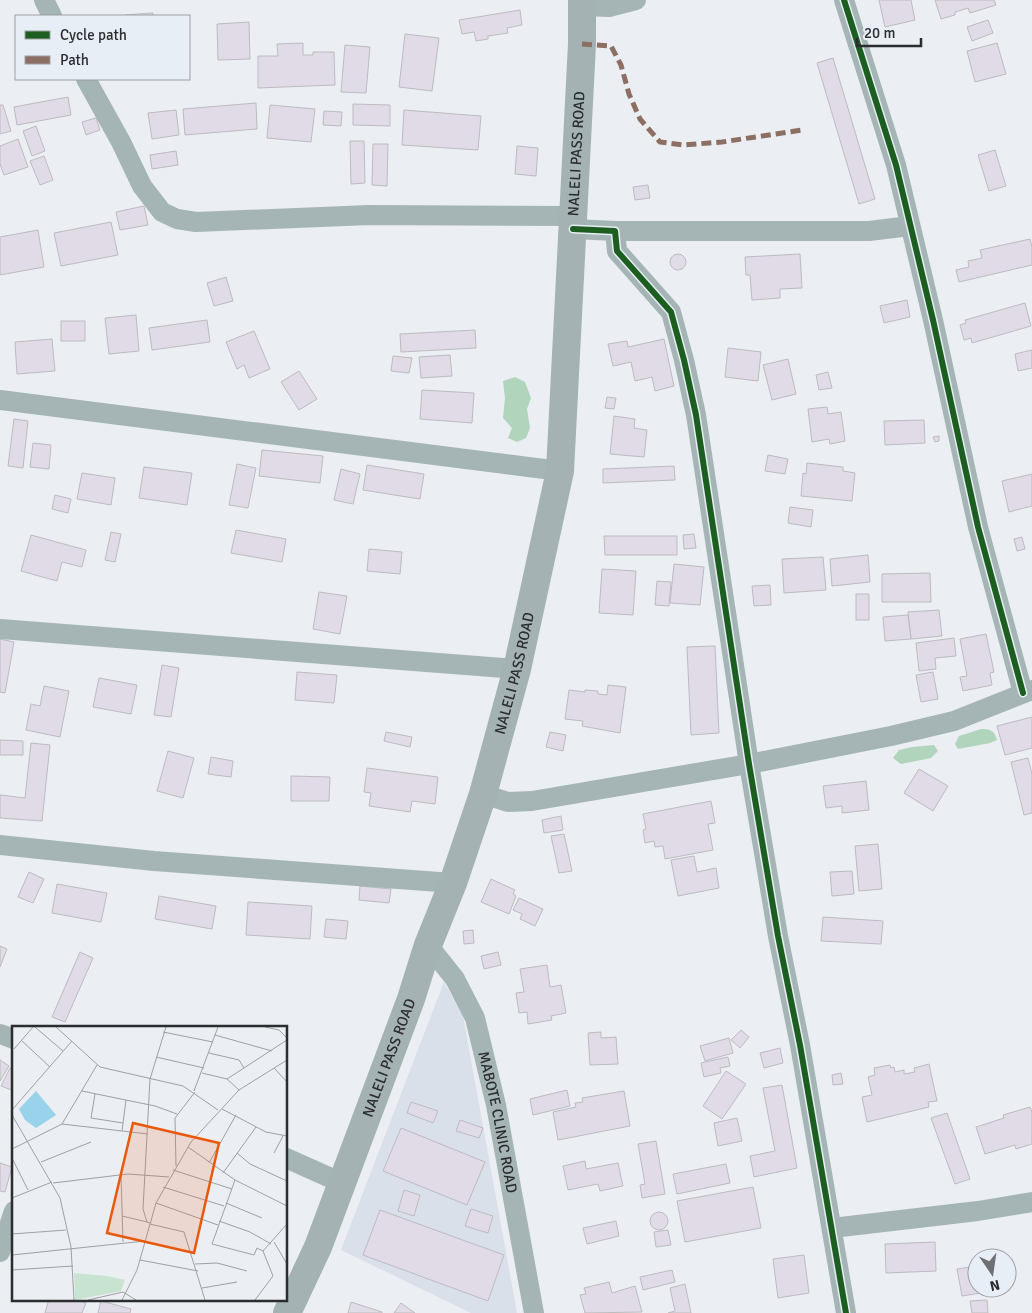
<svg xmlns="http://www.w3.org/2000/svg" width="1032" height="1313" viewBox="0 0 1032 1313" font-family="Signika,sans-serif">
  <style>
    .built { fill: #dae0e9 }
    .forest { fill: #b1d4bd }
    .building { fill: #e1dae7; stroke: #bcbcbf }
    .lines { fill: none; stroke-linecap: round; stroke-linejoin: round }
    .street { stroke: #a5b4b4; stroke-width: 20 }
    .secondary { stroke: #a4b2b3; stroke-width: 28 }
    .quiet { stroke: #8d6e63; stroke-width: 5; stroke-dasharray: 10 5; stroke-linecap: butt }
    .cycleway-casing { stroke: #e8eef5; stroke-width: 9 }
    .cycleway { stroke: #1b5e20; stroke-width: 6 }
    .labels { text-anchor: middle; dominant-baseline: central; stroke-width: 4; stroke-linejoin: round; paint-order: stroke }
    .street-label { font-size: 15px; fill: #2a2c2f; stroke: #e8eef5 }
    .inset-road { fill: none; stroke: #9ea0a4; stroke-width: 1 }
    .view { fill: #e8590c; fill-opacity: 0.15; stroke: #e8590c; stroke-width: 2.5 }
    .inset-edge { fill: none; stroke: #2a2c2f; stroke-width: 2.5 }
  </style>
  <rect width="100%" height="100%" fill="#ebeef2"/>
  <polygon class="built" points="444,982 463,1016 517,1313 471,1313 341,1250"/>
  <g class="forest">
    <polygon points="515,377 525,382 531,398 527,409 530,428 526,438 517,442 508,438 512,428 503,418 505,398 503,381"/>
    <path d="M981,729C990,729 994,730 997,740L990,743L958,749L955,744L959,736Z"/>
    <polygon points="934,745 938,751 931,758 901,764 893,758 899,750 912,747"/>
  </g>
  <g class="building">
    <polygon points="879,0 911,0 915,20 885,27"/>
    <polygon points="935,0 994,0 996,5 970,13 968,8 955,12 955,15 941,19"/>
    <polygon points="520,10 522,25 507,28 508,33 488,36 488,39 476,41 474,32 462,34 459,20"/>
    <polygon points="153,13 153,16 125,16 125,15"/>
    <polygon points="988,20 993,33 972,41 967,27"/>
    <polygon points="249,22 250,59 218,60 217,24"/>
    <polygon points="405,34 439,38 432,91 399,87"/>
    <polygon points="303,43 303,55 313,55 313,52 334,52 335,85 258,88 258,56 278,56 277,44"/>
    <polygon points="997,43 1006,74 975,82 967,51"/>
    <polygon points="345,45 370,47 366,93 341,92"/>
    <polygon points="833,58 875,199 859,204 817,63"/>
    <polygon points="68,97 71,115 17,125 14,107"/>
    <polygon points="256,103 257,129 185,135 183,109"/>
    <polygon points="353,104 390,105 390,126 353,125"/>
    <polygon points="0,105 3,105 11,131 0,134"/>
    <polygon points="270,105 315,109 311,142 267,138"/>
    <polygon points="176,110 179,135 152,139 148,113"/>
    <polygon points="404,110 481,116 478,150 402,145"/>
    <polygon points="324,111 342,112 341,126 323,125"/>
    <polygon points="96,118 100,130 86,135 82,122"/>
    <polygon points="36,126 45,151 32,156 23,131"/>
    <polygon points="18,139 28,167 4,175 0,164 0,146"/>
    <polygon points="350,141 364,141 365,183 351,184"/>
    <polygon points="373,144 388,144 387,186 372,185"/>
    <polygon points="517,146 538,148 536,176 515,174"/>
    <polygon points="995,150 1006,186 989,191 978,155"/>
    <polygon points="176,151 178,165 152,169 150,155"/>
    <polygon points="44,156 53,180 40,185 30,161"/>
    <polygon points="648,185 650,198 635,200 633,187"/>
    <polygon points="144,206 148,225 120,230 116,212"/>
    <polygon points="111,222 118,255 61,266 54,233"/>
    <polygon points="38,230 44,267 0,275 0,237"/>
    <polygon points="1030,239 1032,247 1032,265 959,282 956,270 969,267 968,261 982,258 980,250"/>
    <circle cx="678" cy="262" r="8"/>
    <polygon points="800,254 802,288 780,289 780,298 752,300 750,275 746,275 745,257"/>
    <polygon points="226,277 233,301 214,306 207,283"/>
    <polygon points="907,300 910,317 884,323 880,306"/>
    <polygon points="1025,303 1031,326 972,343 971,338 964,340 960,325 966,323 965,320"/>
    <polygon points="136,315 139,351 109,354 105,318"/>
    <polygon points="207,320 210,342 152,350 149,328"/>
    <rect x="61" y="321" width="24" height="20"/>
    <polygon points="475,330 476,348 401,352 400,334"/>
    <polygon points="254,331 270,369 249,378 244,365 237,369 226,342"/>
    <polygon points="52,339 55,371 17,374 15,342"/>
    <polygon points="664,339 674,386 655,391 652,377 635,381 631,362 613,366 608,344 627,341 628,347"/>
    <polygon points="728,348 761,352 758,381 725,377"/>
    <polygon points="1032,350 1032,368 1018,371 1015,354"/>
    <polygon points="450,355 452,376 421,378 419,357"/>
    <polygon points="393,356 412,358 409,373 391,371"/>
    <polygon points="788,359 796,394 772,400 763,365"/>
    <polygon points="299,371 317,399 299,410 281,382"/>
    <polygon points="828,372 832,388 819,390 816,375"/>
    <polygon points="422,390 474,393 472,423 420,419"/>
    <polygon points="607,397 616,398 614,409 605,408"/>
    <polygon points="827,407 828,414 841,412 845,441 830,444 829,439 812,442 808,409"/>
    <polygon points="614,416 635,419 634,428 647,430 644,457 610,454"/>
    <polygon points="14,419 28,421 23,468 8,466"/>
    <polygon points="924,420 925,443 885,445 884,421"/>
    <polygon points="939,436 939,441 935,442 933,437"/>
    <polygon points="33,443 51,445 49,469 30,467"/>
    <polygon points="262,450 323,456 320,483 259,476"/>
    <polygon points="768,455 788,459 785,474 765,471"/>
    <polygon points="807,463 843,467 843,471 855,473 852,501 801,496 803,473 806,474"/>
    <polygon points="237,464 256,468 248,508 229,505"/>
    <polygon points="367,465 424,474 420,499 363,490"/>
    <polygon points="674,466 675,480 603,483 603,469"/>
    <polygon points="144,467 192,473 187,505 139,498"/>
    <polygon points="341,469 360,474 353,504 334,500"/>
    <polygon points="82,473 115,478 111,505 77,499"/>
    <polygon points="1032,474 1032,506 1009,512 1002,481"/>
    <polygon points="55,495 71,499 68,513 52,509"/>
    <polygon points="790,507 813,510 811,527 788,523"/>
    <polygon points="236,530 286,539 282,562 231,553"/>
    <polygon points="111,532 121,534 115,562 105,560"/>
    <polygon points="694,534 696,548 684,549 683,535"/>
    <polygon points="31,535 86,550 82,567 62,562 57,581 21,571"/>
    <polygon points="604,536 677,536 677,555 605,555"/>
    <polygon points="1022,537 1025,549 1017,551 1014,539"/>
    <polygon points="369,549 402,552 400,574 367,571"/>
    <polygon points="868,555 870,582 832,586 830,559"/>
    <polygon points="823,557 826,590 784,593 782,559"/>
    <polygon points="674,564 704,567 700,605 670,603"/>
    <polygon points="602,569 636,571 633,615 599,613"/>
    <polygon points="930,573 931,602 882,602 882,574"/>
    <polygon points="657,581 671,582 669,606 655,605"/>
    <polygon points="770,585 771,605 754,606 752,586"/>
    <polygon points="319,592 347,596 340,634 313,629"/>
    <rect x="856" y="594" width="13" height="26"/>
    <polygon points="939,610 942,636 911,639 908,612"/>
    <polygon points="908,615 911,639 885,641 883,617"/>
    <polygon points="986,634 994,672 990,673 992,685 963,691 960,677 967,676 960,639"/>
    <polygon points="954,638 956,656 935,658 936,669 919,671 916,643"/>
    <polygon points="0,639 14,642 5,693 0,692"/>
    <polygon points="715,646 719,733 691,735 687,647"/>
    <polygon points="162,665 179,668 171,717 154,715"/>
    <polygon points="297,672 337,675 334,703 295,700"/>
    <polygon points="933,672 938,699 921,702 916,675"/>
    <polygon points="99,678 137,685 131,714 93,707"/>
    <polygon points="608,685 626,687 620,733 582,726 583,721 565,719 569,690 585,692 585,690 598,691 598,694 607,695"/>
    <polygon points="44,686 69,691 60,737 26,730 31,704 40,706"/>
    <polygon points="1032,717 1032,748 1005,755 997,726"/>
    <polygon points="386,732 412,737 410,747 384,741"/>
    <polygon points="550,732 566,735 563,751 546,747"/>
    <polygon points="0,740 23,741 23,755 0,755"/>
    <polygon points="31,743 50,745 42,821 0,818 0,795 25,798"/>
    <polygon points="168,751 194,758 183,798 157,791"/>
    <polygon points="211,757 233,761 231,777 208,774"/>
    <polygon points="1028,758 1032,774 1032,813 1024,815 1011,762"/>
    <polygon points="367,768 438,777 435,804 412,801 410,812 369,806 371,793 364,792"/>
    <polygon points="919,769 948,786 933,811 904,793"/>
    <polygon points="291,776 330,777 329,801 291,801"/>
    <polygon points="866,781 869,810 842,813 842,806 826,808 823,786"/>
    <polygon points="711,801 715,823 708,824 713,850 665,859 663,846 655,847 654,841 645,843 643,830 646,829 643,814"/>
    <polygon points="561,816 563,830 544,833 542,820"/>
    <polygon points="564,834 572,871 559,873 551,836"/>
    <polygon points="878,844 882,889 859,891 855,846"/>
    <polygon points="694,856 697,872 716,868 719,888 678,896 671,860"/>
    <polygon points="852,871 854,894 832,896 830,872"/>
    <polygon points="29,872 44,879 33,903 18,897"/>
    <polygon points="491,879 515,890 513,894 516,896 509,914 481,902"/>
    <polygon points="57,884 107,893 101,922 52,913"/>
    <polygon points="360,886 391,889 389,903 359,900"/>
    <polygon points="159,896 216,906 212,929 155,919"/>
    <polygon points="519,898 543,909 535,926 520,919 522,914 513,910"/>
    <polygon points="248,902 312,906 310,939 246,935"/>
    <polygon points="823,917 883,921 881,944 821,941"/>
    <polygon points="326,919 348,921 346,939 324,937"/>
    <polygon points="473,930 474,943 464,944 463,931"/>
    <polygon points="0,946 7,949 0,967"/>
    <polygon points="80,952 93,958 65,1022 52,1017"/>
    <polygon points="498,952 501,965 484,969 481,956"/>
    <polygon points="547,965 550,987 561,985 566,1013 551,1016 552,1020 528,1024 527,1012 519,1013 516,993 524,992 520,969"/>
    <polygon points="741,1030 749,1037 740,1048 731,1040"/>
    <polygon points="601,1032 601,1038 616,1037 618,1064 590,1065 588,1033"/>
    <polygon points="729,1038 733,1053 705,1061 700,1046"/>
    <polygon points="780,1048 783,1063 764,1068 760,1053"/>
    <polygon points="728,1057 730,1066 720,1068 721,1073 704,1077 701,1063"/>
    <polygon points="0,1060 9,1066 0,1081"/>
    <polygon points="929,1064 937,1101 928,1102 929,1107 867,1122 862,1097 872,1095 868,1077 875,1075 874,1068 890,1065 891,1068 894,1067 895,1072 904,1070 904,1074 915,1072 914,1068"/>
    <polygon points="10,1068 14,1070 14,1091 1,1086"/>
    <polygon points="726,1071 746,1084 722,1119 703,1106"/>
    <polygon points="841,1073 843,1084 833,1085 832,1075"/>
    <polygon points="782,1085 797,1168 754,1177 750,1156 775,1151 763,1088"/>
    <polygon points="567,1090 570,1106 533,1115 530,1099"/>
    <polygon points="624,1091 630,1126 558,1140 553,1112 576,1107 575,1103 583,1102 582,1098"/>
    <polygon points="411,1102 438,1111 433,1123 407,1113"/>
    <polygon points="1030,1107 1032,1112 1032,1144 1016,1149 1015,1145 985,1154 976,1127 1004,1118 1003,1115"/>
    <polygon points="947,1113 970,1179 955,1184 931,1118"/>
    <polygon points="737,1118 742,1141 718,1146 714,1123"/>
    <polygon points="460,1120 483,1128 479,1138 456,1131"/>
    <polygon points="401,1128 485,1162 467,1205 383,1171"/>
    <polygon points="656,1141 665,1194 642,1198 640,1185 645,1184 638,1144"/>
    <polygon points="585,1161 586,1169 618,1163 623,1186 600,1191 598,1184 568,1190 563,1166"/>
    <polygon points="0,1163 12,1167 5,1192 0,1191"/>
    <polygon points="726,1164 730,1183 677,1194 673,1174"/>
    <polygon points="753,1187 761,1228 685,1242 677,1201"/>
    <polygon points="404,1190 420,1195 414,1216 398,1211"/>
    <polygon points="471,1209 493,1216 488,1233 465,1226"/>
    <polygon points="380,1210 504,1255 488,1301 363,1255"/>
    <circle cx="659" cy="1221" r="9"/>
    <polygon points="616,1221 619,1236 587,1244 583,1228"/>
    <polygon points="668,1230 671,1245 656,1247 654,1232"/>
    <polygon points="935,1242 936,1271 886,1273 885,1244"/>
    <polygon points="804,1255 809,1293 778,1298 773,1259"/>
    <polygon points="977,1266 977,1288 987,1288 987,1292 962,1296 957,1269"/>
    <polygon points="672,1270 675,1282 643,1290 640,1277"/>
    <polygon points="609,1282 612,1293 635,1286 642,1312 585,1313 580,1295 586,1294 584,1288"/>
    <polygon points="685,1284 691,1313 668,1313 675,1311 670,1288"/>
    <polygon points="49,1299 75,1299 86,1303 82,1313 45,1313"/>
    <polygon points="987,1300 988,1313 972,1313 970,1301"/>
    <polygon points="101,1301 131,1309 130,1313 98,1313"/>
    <polygon points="351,1302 382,1312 382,1313 348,1313"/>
    <polygon points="401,1303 415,1313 394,1313"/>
  </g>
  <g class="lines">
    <g class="street">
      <polyline points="44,0 52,16"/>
      <polyline points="844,0 896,165 933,320 978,527 1023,693"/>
      <polyline points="582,6 609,7 636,0"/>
      <polyline points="86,79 121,142 142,186 162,212 177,219 196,222 369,215 574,216"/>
      <polyline points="573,229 615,231 617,251 671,312 684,360 696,415 749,764 778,936 800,1045 846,1313"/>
      <polyline points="615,231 869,231 910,226"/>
      <polyline points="0,400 560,471"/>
      <polyline points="0,629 517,669"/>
      <polyline points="483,794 508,802 532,801 749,764 891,736 954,721 1032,690"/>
      <polyline points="0,845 154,861 453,883"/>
      <path id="s1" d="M428,945L455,979L475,1018L496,1105L534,1313"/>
      <polyline points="0,1034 14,1039"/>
      <polyline points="286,1158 342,1183"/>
      <polyline points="832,1228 978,1211 1032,1202"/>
      <polyline points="0,1252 14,1211"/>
    </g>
    <path class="secondary" id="s2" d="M287,1313L318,1247L411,999L428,945L453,883L483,794L517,669L560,471L582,44V0"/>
    <polyline class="quiet" points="582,44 611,46 621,65 629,94 640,119 660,142 684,145 722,142 802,130"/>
    <defs>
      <g id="cycleway">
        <polyline points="844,0 896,165 933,320 978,527 1023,693"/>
        <polyline points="573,229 615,231 617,251 671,312 684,360 696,415 749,764 778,936 800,1045 846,1313"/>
      </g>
    </defs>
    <use href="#cycleway" class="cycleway-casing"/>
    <use href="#cycleway" class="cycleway"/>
  </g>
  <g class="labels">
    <g class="street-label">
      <text stroke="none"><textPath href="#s2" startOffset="1205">NALELI PASS ROAD</textPath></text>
      <text stroke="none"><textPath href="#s2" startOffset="680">NALELI PASS ROAD</textPath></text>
      <text stroke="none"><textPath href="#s2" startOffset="275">NALELI PASS ROAD</textPath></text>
      <text stroke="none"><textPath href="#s1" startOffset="194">MABOTE CLINIC ROAD</textPath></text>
    </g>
  </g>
  <g transform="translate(12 1026)">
    <rect width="275" height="275" fill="#ebeef2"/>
    <path d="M62,247L95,250L113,254L109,265L63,274Z" fill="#c8e4d1"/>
    <path d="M24,65L44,89L24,102L13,94L7,83Z" fill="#99d3eb"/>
    <path class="inset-road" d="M23,1L51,25M44,1L88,41L171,60L206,84M253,1L267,4L275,12M151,6L201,16M203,9L260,25M10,15L38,41M2,23L21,1M197,27L227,34L232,42M144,31L192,42M262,42L275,56M190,47L215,53L227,64M215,53L275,14M70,65L143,80L165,88M182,65L206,1M83,68L79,92L111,97M210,83L254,106L275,110M0,84L60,15M0,89L48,172L59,221L62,274M50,98L136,108M110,105L114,74M176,121L223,154L275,180M0,123L50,98L85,39M225,127L238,138L275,155M262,127L271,110M0,132L16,164M29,136L79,116M197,137L224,89M164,140L163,92L183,66M161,144L220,163M211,147L244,101M109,149L111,216M223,154L200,218L242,229L245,222L251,225L261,250L243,274M41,157L116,148L157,151M151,161L212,180M0,172L40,156M144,177L206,199M214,177L250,192M110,190L135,196M207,195L238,206L259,218M138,197L135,196L131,183L138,53L154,1M138,198L172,206L193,274M0,208L54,204M133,216L178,226M262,216L275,238M251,225L275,198M0,229L133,215M128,234L186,245M183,238L205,237L235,245M0,244L61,240M0,258V206M190,262L225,256M76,274L111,266L124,274M110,274L125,244L144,177L179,116L227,64L275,34"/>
    <path class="view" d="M121,97L207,117L182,227L95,207Z"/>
    <rect width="275" height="275" class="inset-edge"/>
  </g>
  <rect x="15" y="15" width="175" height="65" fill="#e8eef5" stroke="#9ca0a6"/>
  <rect x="25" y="31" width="25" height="8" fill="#1b5e20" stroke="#9ca0a6"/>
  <text x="60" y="40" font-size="15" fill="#2a2c2f">Cycle path</text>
  <rect x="25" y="56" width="25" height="8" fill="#8d6e63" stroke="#9ca0a6"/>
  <text x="60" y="65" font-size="15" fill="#2a2c2f">Path</text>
  <g transform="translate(992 1273) rotate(167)"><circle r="24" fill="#e8eef5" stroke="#9ca0a6"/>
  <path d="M0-4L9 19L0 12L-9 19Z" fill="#6e7073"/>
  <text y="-8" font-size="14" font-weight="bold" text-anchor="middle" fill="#2a2c2f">N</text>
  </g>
  <path d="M857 38v8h64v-8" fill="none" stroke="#2a2c2f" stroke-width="2.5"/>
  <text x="864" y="38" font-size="15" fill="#2a2c2f" stroke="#e8eef5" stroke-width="4" paint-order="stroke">20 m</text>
</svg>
